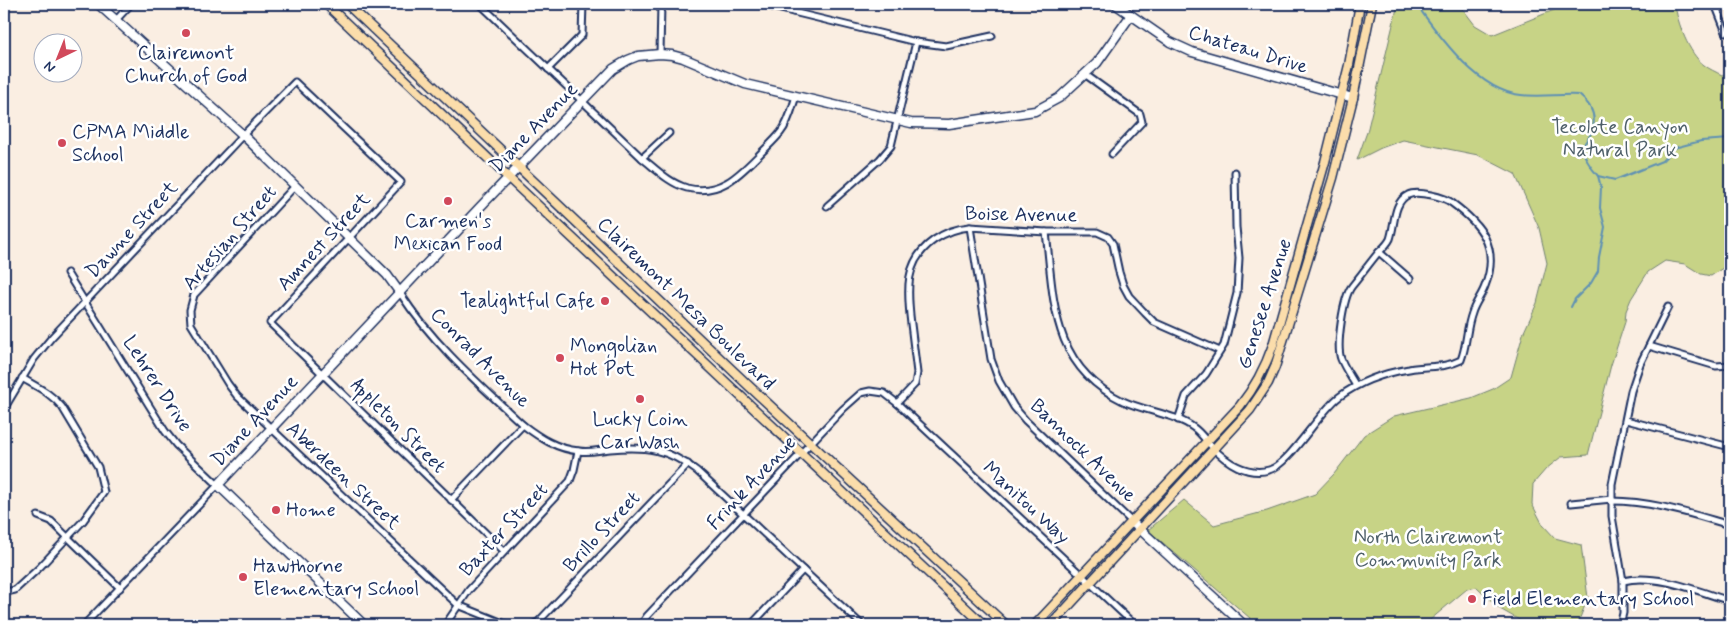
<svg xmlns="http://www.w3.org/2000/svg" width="1734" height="629" viewBox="0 0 1734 629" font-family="Mynerve,sans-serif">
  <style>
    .green { fill: #c7d386; stroke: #718172 }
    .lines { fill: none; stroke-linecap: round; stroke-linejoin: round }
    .stream { stroke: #5f91b4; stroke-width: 2 }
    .street-casing { stroke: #1b2f5e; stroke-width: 9 }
    .secondary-casing { stroke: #1b2f5e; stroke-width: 11 }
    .primary-casing { stroke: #1b2f5e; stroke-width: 11 }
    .street { stroke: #fff; stroke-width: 5 }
    .secondary { stroke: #fff; stroke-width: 8 }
    .primary { stroke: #fbddab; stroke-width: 8 }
    .poi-dot { fill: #d1495b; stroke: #fff; stroke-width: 2 }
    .labels { text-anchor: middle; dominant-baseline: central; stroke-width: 5; stroke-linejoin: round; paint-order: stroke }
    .street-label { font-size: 20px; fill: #1b2f5e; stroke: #fff }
    .poi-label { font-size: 20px; fill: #1b2f5e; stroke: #fff; text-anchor: start }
    .park-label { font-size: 20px; fill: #4f606a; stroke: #fff }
  </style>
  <rect width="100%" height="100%" fill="#faeee2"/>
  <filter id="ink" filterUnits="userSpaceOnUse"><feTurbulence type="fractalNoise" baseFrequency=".02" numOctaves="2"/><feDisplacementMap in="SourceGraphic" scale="10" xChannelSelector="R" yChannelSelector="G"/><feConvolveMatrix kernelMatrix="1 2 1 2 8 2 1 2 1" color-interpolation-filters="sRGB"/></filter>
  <g filter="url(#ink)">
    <path class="green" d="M1398,4H1459L1475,25L1492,35L1569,4H1675C1677,22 1689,54 1704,65C1709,69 1716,72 1722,75L1730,73V263L1711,276L1701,274L1685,264L1665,261L1648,272L1631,299L1626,311L1625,322L1611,365L1588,455L1561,457L1546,469L1533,484L1532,504L1543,525L1555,538L1581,545L1588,598L1577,625H1528L1500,609L1477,587L1467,589L1424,625H1258L1148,530L1184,500L1214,525L1267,511L1315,494L1334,474L1364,435L1394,416L1471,398L1493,389L1511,377L1523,334L1537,303L1547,263L1539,228L1515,174L1478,155L1403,140L1381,148L1357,160L1367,132Z"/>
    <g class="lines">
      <g class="stream">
        <path d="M1416,4C1440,37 1478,91 1521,95C1540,97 1560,94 1579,95C1593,106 1598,119 1590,135C1588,140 1583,143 1583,149C1584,159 1592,169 1598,176L1615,180L1662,161L1674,148L1701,141L1730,139"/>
        <polyline points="1571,307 1575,299 1591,283 1598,271 1599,257 1605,227 1600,208 1601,187 1598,176"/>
      </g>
      <defs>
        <g id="street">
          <path d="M480,4L642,158C656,169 669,183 687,188C720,196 739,175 760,154C767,147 775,140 781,132C789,122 792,108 796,96"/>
          <polyline points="760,4 916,42 946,46 992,36"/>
          <polyline points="1715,4 1726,32"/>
          <polyline points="793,12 795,4"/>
          <polyline points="116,20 131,4"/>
          <polyline points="660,54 661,4"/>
          <polyline points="548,69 582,35 583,4"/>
          <polyline points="1086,75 1140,114 1142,122 1112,154"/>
          <polyline points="642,158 669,133"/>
          <polyline points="295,186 194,295 190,310 191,324 228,384 237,396 458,605 508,625"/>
          <polyline points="827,206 880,159 891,146 916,42"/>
          <polyline points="970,227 991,359 999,381 1014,407 1026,421 1132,522"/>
          <path d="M1046,232C1054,301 1051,366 1123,401C1144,411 1176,414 1194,428C1201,433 1206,441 1212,447C1226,462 1247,476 1269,470C1289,465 1319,412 1339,397C1359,382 1384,373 1409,369C1428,365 1443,369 1461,360C1467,345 1466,329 1472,313C1475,303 1482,295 1485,286C1500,248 1482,225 1452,203C1445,197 1417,190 1408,195C1393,202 1395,225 1390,239C1387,245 1383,248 1378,253C1369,264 1361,275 1352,286C1343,297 1336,346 1341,359C1345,369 1351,377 1356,386"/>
          <polyline points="1379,252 1410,279"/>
          <polyline points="67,273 165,431 176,445 218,485 84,625"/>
          <path d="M400,293C433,344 479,384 523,425C540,438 557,449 579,451C589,453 599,450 610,449C646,446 667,448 697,471L862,625"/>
          <polyline points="1649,346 1716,366 1730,365"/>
          <path d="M897,403L915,384L917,373C915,357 913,340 911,324C907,291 904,261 934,240C946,232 956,228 970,227L1046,232H1097L1108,237L1113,244L1119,272L1123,285L1129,296L1145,313L1154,322L1220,351"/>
          <polyline points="4,409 34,359 52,337 243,135 295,82 401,182 270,323 504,551"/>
          <polyline points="1178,420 1186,396 1206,374 1224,345 1237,293 1239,258 1236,227 1235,172"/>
          <polyline points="1626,420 1730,447"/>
          <polyline points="451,500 523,425"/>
          <path d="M1611,501C1653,501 1691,514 1730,525"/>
          <polyline points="1571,503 1612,499"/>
          <polyline points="38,516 51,521 120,588"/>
          <path d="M1623,581C1657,573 1697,591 1730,601"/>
          <path d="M4,590L6,592L15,590L40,567L83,521L104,492L98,467L62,407C51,393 37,387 22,378"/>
          <polyline points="445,625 469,590 570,481 574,470 578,451"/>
          <polyline points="532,625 538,622 688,464"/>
          <polyline points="641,625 647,616 843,409 861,393 870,391 884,393 897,403 1135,625"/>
          <polyline points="751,625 803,570"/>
          <polyline points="1620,625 1623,613 1623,581 1612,516 1612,484 1631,391 1640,364 1668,307"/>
        </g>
        <g id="secondary">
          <polyline points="98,4 243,135 387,275 400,293"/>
          <polyline points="1115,4 1170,42 1192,52 1353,98"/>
          <polyline points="1132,522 1244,625"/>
          <polyline points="364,625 218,485 481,206 613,69 628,60 638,56 660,54 672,55 683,58 745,84 911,123 949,124 1035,111 1059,98 1097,63 1131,15"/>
        </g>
        <g id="primary">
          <polyline points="326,4 515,184 984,625"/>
          <polyline points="347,4 750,387 1006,625"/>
          <path d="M1035,625L1240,406C1255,387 1265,368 1273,345L1325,162L1349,65L1360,4"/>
          <polyline points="1051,625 1250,410 1268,383 1275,367 1333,178 1353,98 1372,4"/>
        </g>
      </defs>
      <use href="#street" class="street-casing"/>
      <use href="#secondary" class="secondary-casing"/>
      <use href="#primary" class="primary-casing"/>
      <use href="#street" class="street"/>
      <use href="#secondary" class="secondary"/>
      <use href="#primary" class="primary"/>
    </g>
  </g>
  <g class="poi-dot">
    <circle cx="186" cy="33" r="5"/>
    <circle cx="62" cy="143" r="5"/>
    <circle cx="448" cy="201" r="5"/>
    <circle cx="605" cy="301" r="5"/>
    <circle cx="560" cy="358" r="5"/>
    <circle cx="640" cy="399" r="5"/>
    <circle cx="276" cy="510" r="5"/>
    <circle cx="243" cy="577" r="5"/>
    <circle cx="1472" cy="599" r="5"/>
  </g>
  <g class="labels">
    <g class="street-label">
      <text transform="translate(1248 50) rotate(17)">Chateau Drive</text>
      <text transform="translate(534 128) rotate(-46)">Diane Avenue</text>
      <text transform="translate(1021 215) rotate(1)">Boise Avenue</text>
      <text transform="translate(132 230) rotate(-47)">Dawne Street</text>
      <text transform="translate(230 238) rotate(-49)">Artesian Street</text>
      <text transform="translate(324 242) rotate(-47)">Amnest Street</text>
      <text transform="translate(686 304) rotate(44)">Clairemont Mesa Boulevard</text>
      <text transform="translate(1265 304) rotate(-72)">Genesee Avenue</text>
      <text transform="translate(480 358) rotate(45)">Conrad Avenue</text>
      <text transform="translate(157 384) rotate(57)">Lehrer Drive</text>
      <text transform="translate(255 421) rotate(-47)">Diane Avenue</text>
      <text transform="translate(398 426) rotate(45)">Appleton Street</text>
      <text transform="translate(1083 451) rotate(44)">Bannock Avenue</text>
      <text transform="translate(343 476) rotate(43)">Aberdeen Street</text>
      <text transform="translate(752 483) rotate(-47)">Frink Avenue</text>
      <text transform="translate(1026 503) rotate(43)">Manitou Way</text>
      <text transform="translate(504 530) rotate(-47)">Baxter Street</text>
      <text transform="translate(602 532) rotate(-47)">Brillo Street</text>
    </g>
    <g class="poi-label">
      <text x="186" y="53" text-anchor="middle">Clairemont<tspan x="186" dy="23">Church of God</tspan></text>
      <text x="72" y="132">CPMA Middle<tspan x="72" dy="23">School</tspan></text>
      <text x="448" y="221" text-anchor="middle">Carmen's<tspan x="448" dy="23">Mexican Food</tspan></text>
      <text x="595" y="301" text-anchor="end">Tealightful Cafe</text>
      <text x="570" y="346">Mongolian<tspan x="570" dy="23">Hot Pot</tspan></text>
      <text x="640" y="419" text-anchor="middle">Lucky Coin<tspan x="640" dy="23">Car Wash</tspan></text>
      <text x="286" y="510">Home</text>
      <text x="253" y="566">Hawthorne<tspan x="253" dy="23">Elementary School</tspan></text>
      <text x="1482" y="599">Field Elementary School</text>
    </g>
    <g class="park-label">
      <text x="1620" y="127">Tecolote Canyon<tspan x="1620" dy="23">Natural Park</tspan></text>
      <text x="1428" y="537">North Clairemont<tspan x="1428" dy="23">Community Park</tspan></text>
    </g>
  </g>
  <rect width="1734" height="629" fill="none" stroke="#fff" stroke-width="20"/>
  <rect x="10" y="10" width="1714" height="609" fill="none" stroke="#1b2f5e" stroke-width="2" filter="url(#ink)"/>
  <g transform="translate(58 58) rotate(223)"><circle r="24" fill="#ffffff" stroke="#a4acbf"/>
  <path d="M0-4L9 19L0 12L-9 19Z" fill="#d1495b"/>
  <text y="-8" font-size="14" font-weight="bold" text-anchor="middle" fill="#1b2f5e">N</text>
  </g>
</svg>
